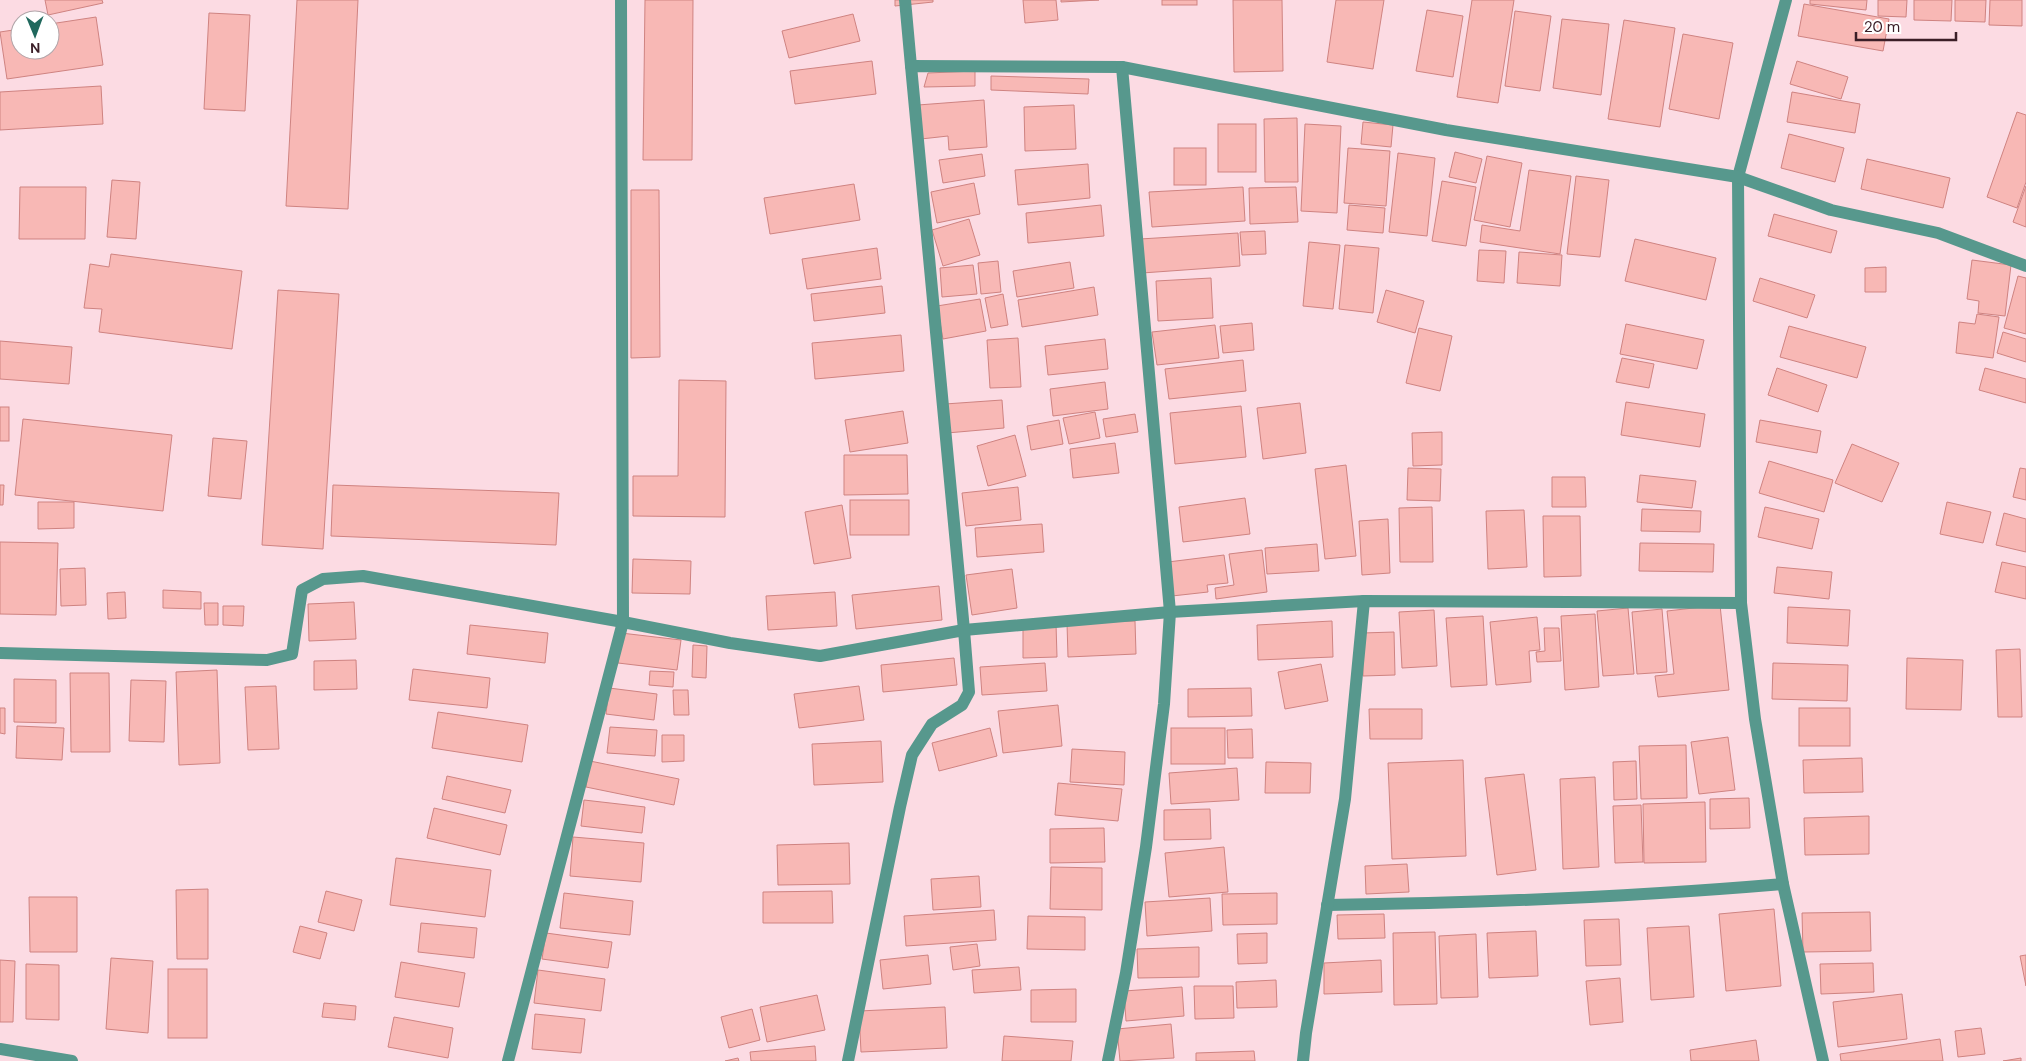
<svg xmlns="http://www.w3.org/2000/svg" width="2026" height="1061" viewBox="0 0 2026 1061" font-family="'DM Sans',sans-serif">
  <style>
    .building { fill: #f8b8b5; stroke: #cf8381 }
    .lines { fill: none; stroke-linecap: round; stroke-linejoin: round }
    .minor { stroke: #57988d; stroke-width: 12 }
  </style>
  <rect width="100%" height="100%" fill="#fcdbe3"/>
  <g class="building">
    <polygon points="45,0 102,0 103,3 48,15"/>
    <polygon points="297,0 358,0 348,209 286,206"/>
    <polygon points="645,0 693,0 692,160 643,160"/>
    <polygon points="895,0 933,0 933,2 895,6"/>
    <polygon points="1023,0 1056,0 1058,20 1025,23"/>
    <polygon points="1061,0 1099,0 1061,2"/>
    <rect x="1162" y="0" width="35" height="5"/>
    <polygon points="1233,0 1282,0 1283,71 1234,72"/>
    <polygon points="1336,0 1384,0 1373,69 1327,62"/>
    <polygon points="1472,0 1514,0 1498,103 1457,97"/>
    <polygon points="1810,0 1867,0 1866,10 1810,4"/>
    <polygon points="1878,0 1907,0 1906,17 1878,16"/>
    <polygon points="1914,0 1952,0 1951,21 1914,20"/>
    <polygon points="1955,0 1986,0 1985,22 1955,21"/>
    <polygon points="1990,0 2022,0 2022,26 1989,25"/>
    <polygon points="1804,4 1889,19 1883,51 1798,36"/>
    <polygon points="1427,10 1463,16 1453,77 1416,71"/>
    <polygon points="1515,11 1551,16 1540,91 1505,86"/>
    <polygon points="209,13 250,15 245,111 204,109"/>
    <polygon points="853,14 860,41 789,58 782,31"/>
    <polygon points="96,17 103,65 7,79 0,32 20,29 20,50 50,50 50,24"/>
    <polygon points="1562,19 1609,24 1601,95 1553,88"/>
    <polygon points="1624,20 1675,28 1660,127 1608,119"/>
    <polygon points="1683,34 1733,43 1719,119 1669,109"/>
    <polygon points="872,61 876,94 795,104 790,71"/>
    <polygon points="1797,61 1848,77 1841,99 1790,84"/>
    <polygon points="975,71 975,86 924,87 928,73"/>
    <polygon points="991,76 1089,79 1088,94 991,90"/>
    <polygon points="101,86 103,124 0,130 0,92"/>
    <polygon points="1792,92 1860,104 1855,133 1787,122"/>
    <polygon points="984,100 987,147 949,150 948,136 921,139 918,105"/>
    <polygon points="1074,105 1076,149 1025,151 1024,107"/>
    <polygon points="2017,112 2026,115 2026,182 2017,208 1987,197"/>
    <polygon points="1297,118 1298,182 1265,182 1264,119"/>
    <polygon points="1363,122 1393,125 1391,147 1361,144"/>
    <rect x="1218" y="124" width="38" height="48"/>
    <polygon points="1305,124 1341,126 1337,213 1301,211"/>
    <polygon points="1789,134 1844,148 1835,182 1781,168"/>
    <rect x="1174" y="148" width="32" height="37"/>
    <polygon points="1348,148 1390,151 1386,206 1344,203"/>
    <polygon points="1455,152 1482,159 1476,183 1449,177"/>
    <polygon points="1398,153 1435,158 1427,236 1389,232"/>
    <polygon points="982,154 985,176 943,183 939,160"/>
    <polygon points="1487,156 1522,163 1510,227 1474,220"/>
    <polygon points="1867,159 1950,178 1943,208 1861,189"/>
    <polygon points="1088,164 1090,198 1018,205 1015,170"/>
    <polygon points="1529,170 1571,176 1560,254 1480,242 1482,225 1520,231"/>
    <polygon points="1576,176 1609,180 1600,257 1567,254"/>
    <polygon points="112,180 140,182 136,239 107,237"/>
    <polygon points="1442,181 1476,187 1466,246 1432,241"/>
    <polygon points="974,183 980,214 937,223 931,192"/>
    <polygon points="854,184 860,220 770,234 764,198"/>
    <polygon points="2026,186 2026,227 2013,222"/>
    <polygon points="20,187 86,187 85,239 19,239"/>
    <polygon points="1243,187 1245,221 1152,227 1149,192"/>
    <polygon points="1296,187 1298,222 1250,224 1249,188"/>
    <polygon points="631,190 659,190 660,357 631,358"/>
    <polygon points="1101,205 1104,236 1028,243 1026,213"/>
    <polygon points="1349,205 1385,208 1383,233 1347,230"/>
    <polygon points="1774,214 1837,231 1831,253 1768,236"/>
    <polygon points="969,219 980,255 943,266 932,230"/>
    <polygon points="1265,231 1266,254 1242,255 1240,232"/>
    <polygon points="1238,233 1240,266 1142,273 1140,239"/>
    <polygon points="1635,239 1716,258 1706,300 1625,281"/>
    <polygon points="1309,242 1340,245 1333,309 1303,306"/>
    <polygon points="1345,245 1379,248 1373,313 1339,309"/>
    <polygon points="877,248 881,279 807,289 802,259"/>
    <polygon points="1479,250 1506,251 1504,283 1477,281"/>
    <polygon points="1519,252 1562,255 1560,286 1517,283"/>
    <polygon points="111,254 242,271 232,349 99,332 102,309 84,308 90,264 109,267"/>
    <polygon points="1972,260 2011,265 2005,316 1978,313 1979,301 1967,299"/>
    <polygon points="998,261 1001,292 981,294 978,263"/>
    <polygon points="1070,262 1074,288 1017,297 1013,271"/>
    <polygon points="973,265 977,294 942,297 940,268"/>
    <polygon points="1886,267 1886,292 1865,292 1865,268"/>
    <polygon points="2018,276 2026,278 2026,334 2004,328"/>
    <polygon points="1211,278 1213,318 1158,321 1156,281"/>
    <polygon points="1760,278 1815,295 1807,318 1753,301"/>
    <polygon points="882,286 885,313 814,321 811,294"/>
    <polygon points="1094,287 1098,315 1022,327 1018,300"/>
    <polygon points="278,290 339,294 323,549 262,545"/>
    <polygon points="1386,290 1424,301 1415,333 1377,322"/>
    <polygon points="1003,294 1008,325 991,328 985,298"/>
    <polygon points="980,299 986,331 943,339 937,306"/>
    <polygon points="1977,314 1999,317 1993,358 1956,353 1959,322 1975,324"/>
    <polygon points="1252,323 1254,350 1223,353 1220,326"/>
    <polygon points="1626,324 1704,340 1697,369 1620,354"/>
    <polygon points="1215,325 1219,358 1157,365 1152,332"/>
    <polygon points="1789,326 1866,347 1857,378 1780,357"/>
    <polygon points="1419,328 1452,336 1440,391 1406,383"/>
    <polygon points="2003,332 2026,339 2026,362 1997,353"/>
    <polygon points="901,335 904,371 815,379 812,343"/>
    <polygon points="1018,338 1021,387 990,388 987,340"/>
    <polygon points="1105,339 1108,369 1048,375 1045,346"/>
    <polygon points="0,341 72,347 69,384 0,379"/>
    <polygon points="1622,358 1654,364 1649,388 1616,382"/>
    <polygon points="1243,360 1246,391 1169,399 1165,369"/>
    <polygon points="1777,368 1827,385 1818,412 1768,395"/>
    <polygon points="1985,368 2026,379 2026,403 1979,390"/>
    <polygon points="679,380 726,381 725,517 633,516 633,476 678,476"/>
    <polygon points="1105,382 1108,409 1053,416 1050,389"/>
    <polygon points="1002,400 1004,428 947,433 945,404"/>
    <polygon points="1626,402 1705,414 1700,447 1621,435"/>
    <polygon points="1300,403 1306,453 1263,459 1257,408"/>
    <polygon points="1241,406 1246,457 1175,464 1170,413"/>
    <rect x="0" y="407" width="9" height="34"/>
    <polygon points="903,411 908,443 850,452 845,420"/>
    <polygon points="1095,412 1100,438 1069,444 1063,418"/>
    <polygon points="1135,414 1138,432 1106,437 1103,419"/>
    <polygon points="23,419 172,435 163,511 15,495"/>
    <polygon points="1059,420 1063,444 1031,450 1027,426"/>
    <polygon points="1760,420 1821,431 1817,453 1756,442"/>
    <polygon points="1442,432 1442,465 1413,466 1412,433"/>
    <polygon points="1015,435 1026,476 988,486 977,446"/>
    <polygon points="213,438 247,441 241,499 208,496"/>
    <polygon points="1115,443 1119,473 1073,478 1070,449"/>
    <polygon points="1852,444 1899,463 1882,502 1835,483"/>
    <polygon points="844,455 907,455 908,494 844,495"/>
    <polygon points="1769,461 1833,480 1824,512 1759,493"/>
    <polygon points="1346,465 1356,556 1325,559 1315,469"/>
    <polygon points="1408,468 1441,469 1440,501 1407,500"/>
    <polygon points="2020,468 2026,469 2026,500 2013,497"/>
    <polygon points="1640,475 1696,481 1692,508 1637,502"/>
    <polygon points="1552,477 1585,477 1586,507 1552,507"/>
    <polygon points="0,485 4,485 3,505 0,505"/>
    <polygon points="333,485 559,493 556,545 331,536"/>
    <polygon points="1018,487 1021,520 966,526 962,493"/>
    <polygon points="1245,498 1250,534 1183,542 1179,507"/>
    <rect x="850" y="500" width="59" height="35"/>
    <polygon points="38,502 74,502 74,528 38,529"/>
    <polygon points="1947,502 1991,512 1983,543 1940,534"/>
    <polygon points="842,505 851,558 814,564 805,512"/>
    <polygon points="1432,507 1433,562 1400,562 1399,508"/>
    <polygon points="1765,507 1819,519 1812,549 1758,537"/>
    <polygon points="1642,509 1701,511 1700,532 1641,531"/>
    <polygon points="1524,510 1527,567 1488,569 1486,511"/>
    <polygon points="2004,513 2026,519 2026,552 1996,545"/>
    <polygon points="1543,516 1580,516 1581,576 1544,577"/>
    <polygon points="1388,519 1390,573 1362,575 1359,521"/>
    <polygon points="1042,524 1044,552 977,557 975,528"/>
    <polygon points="0,542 58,543 56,615 0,614"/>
    <polygon points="1640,543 1714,544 1713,572 1639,571"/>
    <polygon points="1317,544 1319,571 1267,574 1265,548"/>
    <polygon points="1262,550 1267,592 1216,599 1215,588 1234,585 1229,554"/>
    <polygon points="1224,555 1228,583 1207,585 1208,592 1172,596 1168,562"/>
    <polygon points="633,559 691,561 690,594 632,593"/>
    <polygon points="2002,562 2026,567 2026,599 1995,592"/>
    <polygon points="1777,567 1832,572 1829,599 1774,593"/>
    <polygon points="85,568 86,605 61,606 60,569"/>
    <polygon points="1012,569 1017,608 972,615 966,575"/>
    <polygon points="939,586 942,620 856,629 852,595"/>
    <polygon points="163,590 201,592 201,609 163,608"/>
    <polygon points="125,592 126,618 108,619 107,593"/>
    <polygon points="835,592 837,626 768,630 766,596"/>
    <polygon points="354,602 356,639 309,641 308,604"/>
    <polygon points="204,603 218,603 218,625 205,625"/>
    <polygon points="1720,605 1729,690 1658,697 1655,676 1674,674 1667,611"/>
    <polygon points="223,606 244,606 243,626 223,625"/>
    <polygon points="1788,607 1850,610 1848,646 1787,643"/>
    <polygon points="1628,608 1634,674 1603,676 1597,611"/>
    <polygon points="1662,609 1667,672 1637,674 1632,612"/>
    <polygon points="1434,610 1437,666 1402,668 1399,612"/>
    <polygon points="1595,614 1599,687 1565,690 1561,616"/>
    <polygon points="1483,616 1487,685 1451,687 1446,618"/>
    <polygon points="1537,617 1540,650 1529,651 1531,682 1496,685 1490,622"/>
    <polygon points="1135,621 1136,654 1068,657 1067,623"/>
    <polygon points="1332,621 1333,657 1258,660 1257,625"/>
    <polygon points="1056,624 1057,657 1023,658 1023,625"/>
    <polygon points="470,625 548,633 545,663 467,654"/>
    <polygon points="1544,628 1559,628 1561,661 1537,662 1536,652 1545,651"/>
    <polygon points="1394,632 1395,675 1363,676 1362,633"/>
    <polygon points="621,633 681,640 677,670 618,663"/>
    <polygon points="693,645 707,646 706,678 692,677"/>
    <polygon points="2020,649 2022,717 1998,717 1996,650"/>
    <polygon points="954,658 957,685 883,692 881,665"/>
    <polygon points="1907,658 1963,660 1961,710 1906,709"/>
    <polygon points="356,660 357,689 314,690 314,661"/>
    <polygon points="1045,663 1047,691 982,695 980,667"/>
    <polygon points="1773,663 1848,665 1847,701 1772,699"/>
    <polygon points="1321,664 1328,701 1285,709 1278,672"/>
    <polygon points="413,669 490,678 487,708 409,700"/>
    <polygon points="217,670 220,763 179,765 176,672"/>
    <polygon points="650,671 674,672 673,687 649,685"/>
    <polygon points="70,673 109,673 110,752 71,752"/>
    <polygon points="14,679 56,680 56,723 14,722"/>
    <polygon points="131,680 166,681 164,742 129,741"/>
    <polygon points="276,686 279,749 248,750 245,687"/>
    <polygon points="859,686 864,720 799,728 794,694"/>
    <polygon points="609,688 657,694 654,720 606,714"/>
    <polygon points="1251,688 1252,716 1188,717 1188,689"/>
    <polygon points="673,690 688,690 689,715 674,715"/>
    <polygon points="1058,705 1062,746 1003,753 998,711"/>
    <polygon points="0,708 5,708 5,734 0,733"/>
    <rect x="1799" y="708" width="51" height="38"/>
    <polygon points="1369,709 1422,709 1422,739 1370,739"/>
    <polygon points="438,712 528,725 522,762 432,748"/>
    <polygon points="17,726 64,728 62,760 16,758"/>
    <polygon points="610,727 657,730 655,756 607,753"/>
    <polygon points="990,728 997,756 939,771 932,743"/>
    <rect x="1171" y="728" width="54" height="36"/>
    <polygon points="1252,729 1253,758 1228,758 1227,730"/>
    <polygon points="662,735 684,735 684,761 662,762"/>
    <polygon points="1728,737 1735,790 1699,794 1691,742"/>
    <polygon points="881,741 883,782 814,785 812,744"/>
    <polygon points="1686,745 1687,798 1641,799 1639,746"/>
    <polygon points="1072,749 1125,752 1124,785 1070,782"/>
    <polygon points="1862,758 1863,792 1804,793 1803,760"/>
    <polygon points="1463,760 1466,856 1392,859 1388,763"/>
    <polygon points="590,761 679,779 674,805 586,787"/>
    <polygon points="1636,761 1637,799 1614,800 1613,762"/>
    <polygon points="1266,762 1311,763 1310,793 1265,793"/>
    <polygon points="1237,768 1239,800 1171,804 1169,773"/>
    <polygon points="1524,774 1536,870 1497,875 1485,778"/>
    <polygon points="447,776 511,790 505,813 442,799"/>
    <polygon points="1595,777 1599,867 1563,869 1560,779"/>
    <polygon points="1058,783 1122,789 1118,821 1055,815"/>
    <polygon points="1749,798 1750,828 1710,829 1710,799"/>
    <polygon points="584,800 645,807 642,833 581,826"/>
    <polygon points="1705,802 1706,862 1644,863 1643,804"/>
    <polygon points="1641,805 1643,862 1615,863 1613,806"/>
    <polygon points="434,808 507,825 500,855 427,838"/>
    <polygon points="1210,809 1211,839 1164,840 1164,810"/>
    <polygon points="1869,816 1869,854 1805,855 1804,818"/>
    <polygon points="1104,828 1105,862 1050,863 1050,829"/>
    <polygon points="573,837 644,843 641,882 570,876"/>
    <polygon points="849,843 850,884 778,885 777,845"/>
    <polygon points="1224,847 1228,892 1169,897 1165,853"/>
    <polygon points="396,858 491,870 485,917 390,905"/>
    <polygon points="1407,864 1409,892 1366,894 1365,866"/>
    <polygon points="1051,867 1102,868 1102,910 1050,909"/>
    <polygon points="979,876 981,907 933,910 931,879"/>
    <polygon points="208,889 208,959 177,959 176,890"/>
    <polygon points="326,891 362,900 354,931 318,922"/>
    <polygon points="832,891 833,923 763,923 763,892"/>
    <polygon points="564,893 633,901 630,935 560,928"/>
    <polygon points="1277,893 1277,924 1223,925 1222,894"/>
    <polygon points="29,897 77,897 77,952 30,952"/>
    <polygon points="1210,898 1212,931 1147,936 1145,902"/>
    <polygon points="1774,909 1781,986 1726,991 1719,914"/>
    <polygon points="994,910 996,940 906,946 904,916"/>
    <polygon points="1870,912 1871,951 1803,952 1802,913"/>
    <polygon points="1384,914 1385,938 1338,939 1337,915"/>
    <polygon points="1028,916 1085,917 1085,950 1027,949"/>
    <polygon points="1619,919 1621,965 1586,966 1584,920"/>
    <polygon points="421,923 477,928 474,958 418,952"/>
    <polygon points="300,926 327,933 320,959 293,952"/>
    <polygon points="1689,926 1694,997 1651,1000 1647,928"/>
    <polygon points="1536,931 1538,976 1489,978 1487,933"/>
    <polygon points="1435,932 1437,1004 1394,1005 1393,933"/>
    <polygon points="546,933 612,942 608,968 542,959"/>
    <polygon points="1267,933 1267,963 1238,964 1237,934"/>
    <polygon points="1476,934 1478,997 1441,998 1439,936"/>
    <polygon points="977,944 980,966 953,970 950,947"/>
    <polygon points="1199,947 1199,977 1138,978 1137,949"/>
    <polygon points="928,955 931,984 883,989 880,960"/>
    <polygon points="2026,955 2026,986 2020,956"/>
    <polygon points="111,958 153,961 148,1033 106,1029"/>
    <polygon points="0,960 15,961 13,1022 0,1022"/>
    <polygon points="1381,960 1382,992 1324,994 1324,963"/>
    <polygon points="401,962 465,973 459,1007 395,997"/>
    <polygon points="1873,963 1874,992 1821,994 1820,964"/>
    <polygon points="26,964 59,965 59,1020 26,1019"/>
    <polygon points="1019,967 1021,990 974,993 972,970"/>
    <rect x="168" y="969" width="39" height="69"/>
    <polygon points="538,970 605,979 601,1011 534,1003"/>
    <polygon points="1620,978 1623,1022 1590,1025 1586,981"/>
    <polygon points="1276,980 1277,1007 1237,1008 1236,982"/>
    <polygon points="1194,986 1233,986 1234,1018 1195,1019"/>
    <polygon points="1182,987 1184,1016 1126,1021 1124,991"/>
    <polygon points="1076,989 1076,1022 1031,1022 1031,990"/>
    <polygon points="1902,994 1907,1039 1838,1047 1833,1002"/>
    <polygon points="817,995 825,1030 767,1042 760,1007"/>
    <polygon points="324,1003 356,1006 355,1020 322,1017"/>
    <polygon points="945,1007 947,1048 861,1052 859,1011"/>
    <polygon points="752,1009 760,1040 729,1048 721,1017"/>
    <polygon points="535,1014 585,1019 581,1053 532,1049"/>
    <polygon points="394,1017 453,1028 448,1058 388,1047"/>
    <polygon points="1171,1024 1174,1058 1120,1061 1117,1029"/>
    <polygon points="1981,1028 1985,1054 1958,1057 1955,1031"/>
    <polygon points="1004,1036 1073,1041 1071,1061 1002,1061"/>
    <polygon points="1940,1039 1943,1061 1841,1061 1840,1054"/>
    <polygon points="1756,1040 1759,1061 1691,1061 1690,1050"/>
    <polygon points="815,1046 816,1061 751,1061 750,1052"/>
    <polygon points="1254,1051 1255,1061 1196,1061 1196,1053"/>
    <polygon points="738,1058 739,1061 725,1061"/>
    <polygon points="2021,1058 2021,1061 2003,1061"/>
  </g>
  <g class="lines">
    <g class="minor">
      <polyline points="905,0 911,66"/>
      <polyline points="1786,0 1738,177 1741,603 1755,719 1783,884 1823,1061"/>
      <polyline points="1741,603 1364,601 1170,612 964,630 911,66 1122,67 1446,130 1738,177 1831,210 1938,233 2026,266"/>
      <polyline points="0,653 267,660 292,654 302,590 323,579 363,576 623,622 730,643 820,656 964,630 969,692 962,705 932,724 912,755 900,807 848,1061"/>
      <path d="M1327,905C1479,903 1631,897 1783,884"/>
      <polyline points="0,1049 72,1061"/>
      <polyline points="508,1061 623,622 621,0"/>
      <polyline points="1108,1061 1126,973 1146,847 1164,704 1170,612 1122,67"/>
      <polyline points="1303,1061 1306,1033 1345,799 1364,601"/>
    </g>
  </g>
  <g transform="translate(35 35) rotate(179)"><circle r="24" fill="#ffffff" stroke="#b1a5a9"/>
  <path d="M0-4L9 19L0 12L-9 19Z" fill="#20685d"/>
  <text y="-8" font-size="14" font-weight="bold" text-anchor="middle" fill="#3b1e27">N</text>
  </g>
  <path d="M1856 32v8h100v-8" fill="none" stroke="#3b1e27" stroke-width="2.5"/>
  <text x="1864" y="32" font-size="15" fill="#3b1e27" stroke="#ffffff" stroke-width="4" paint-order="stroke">20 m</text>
</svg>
